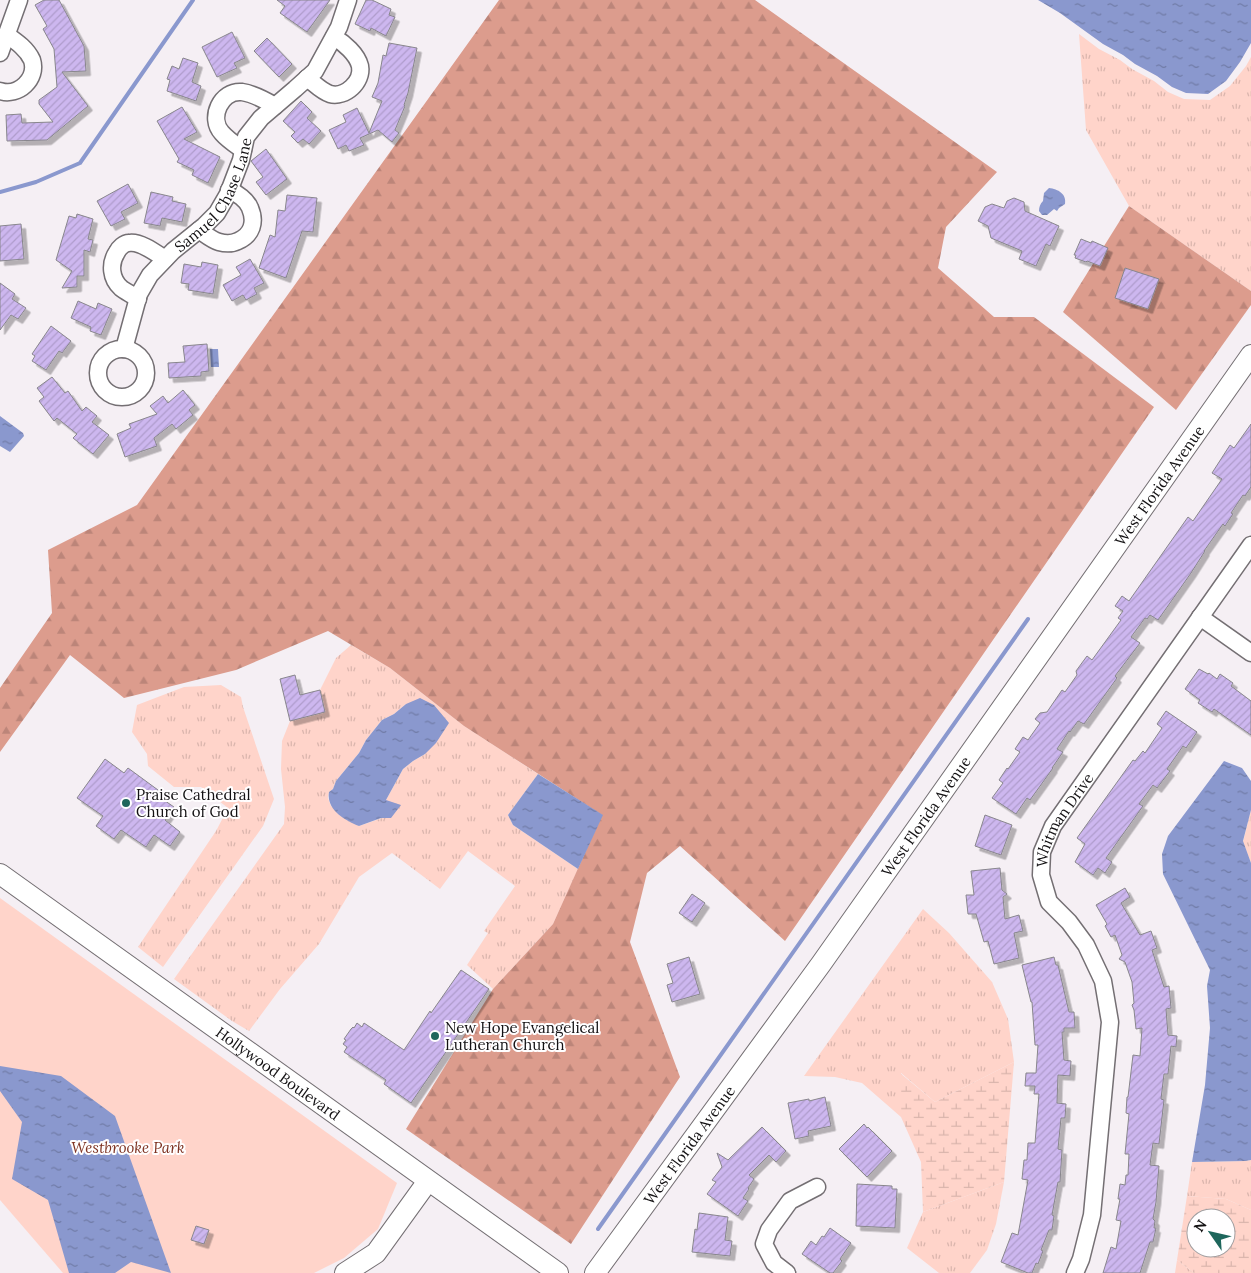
<svg xmlns="http://www.w3.org/2000/svg" width="1251" height="1273" viewBox="0 0 1251 1273" font-family="Lora,serif">
  <style>
    .grass { fill: url(#grass-tufts); fill-rule: evenodd }
    .forest { fill: url(#forest-firs) }
    .wetland { fill: url(#wetland-marsh); fill-rule: evenodd }
    .green { fill: #ffd4ca }
    .water { fill: url(#water-ripples) }
    .lines { fill: none; stroke-linecap: round; stroke-linejoin: round }
    .stream { stroke: #8a98ce; stroke-width: 4 }
    .building { fill: url(#building-hatch); stroke: #88868c; filter: url(#shadow) }
    .minor-casing { stroke: #746f73; stroke-width: 19 }
    .tertiary-casing { stroke: #746f73; stroke-width: 22 }
    .minor { stroke: #fff; stroke-width: 16 }
    .tertiary { stroke: #fff; stroke-width: 20 }
    .poi-dot { fill: #1e665c; stroke: #fffeff; stroke-width: 2 }
    .labels { text-anchor: middle; dominant-baseline: central; stroke-width: 4; stroke-linejoin: round; paint-order: stroke }
    .street-label { font-size: 15px; fill: #131113; stroke: #fffeff }
    .poi-label { font-size: 15px; fill: #131113; stroke: #fffeff; text-anchor: start }
    .park-label { font-size: 15px; font-style: italic; fill: #7e3221; stroke: #fffeff }
  </style>
  <defs>
    <pattern id="grass-tufts" width="24" height="20" patternUnits="userSpaceOnUse" patternTransform="scale(1.25)"><rect width="24" height="20" fill="#ffd4ca"/><path d="M3 7l-1-3M5 7V3M7 7l1-3M15 17l-1-3M17 17v-4M19 17l1-3" fill="none" stroke="#dab5ad"/></pattern>
    <pattern id="forest-firs" width="22" height="20" patternUnits="userSpaceOnUse" patternTransform="scale(1.25)"><rect width="22" height="20" fill="#dc9c8d"/><path d="M5 1l3.5 6h-7zM16 11l3.5 6h-7z" fill="#bc8579"/></pattern>
    <pattern id="wetland-marsh" width="20" height="14" patternUnits="userSpaceOnUse" patternTransform="scale(1.25)"><rect width="20" height="14" fill="#ffd4ca"/><path d="M1 5h8M5 5V1M11 12h8M15 12V8" fill="none" stroke="#dab5ad"/></pattern>
    <pattern id="water-ripples" width="26" height="14" patternUnits="userSpaceOnUse" patternTransform="scale(1.25)"><rect width="26" height="14" fill="#8a98ce"/><path d="M2 4q2-2 4 0t4 0M15 11q2-2 4 0t4 0" fill="none" stroke="#707ba6"/></pattern>
    <pattern id="building-hatch" width="6" height="6" patternUnits="userSpaceOnUse" patternTransform="scale(1.25)"><rect width="6" height="6" fill="#cdb7ef"/><path d="M-1 1l2-2M0 6l6-6M5 7l2-2" fill="none" stroke="#af9ccc"/></pattern>
    <filter id="shadow"><feDropShadow dx="4.5" dy="4.5" stdDeviation="0" flood-color="#0004"/></filter>
  </defs>
  <rect width="100%" height="100%" fill="#f5eff4"/>
  <g class="grass">
    <polygon points="1079,34 1099,49 1120,60 1132,69 1154,81 1168,92 1184,99 1210,100 1230,86 1246,66 1251,57 1251,291 1129,206 1086,130"/>
    <path d="M351,645L390,668L464,726L538,774L508,815L513,825L578,869L553,924L493,989L467,965L488,933L484,931L515,886L468,851L440,889L392,853L359,877L319,944L280,989L249,1031L232,1021L174,979L284,824L285,807L281,769L282,741L290,721L320,690L336,658ZM406,704L425,754L413,761L403,769L386,800L391,818H382L359,826L331,806L328,798L329,792L333,789L336,781L359,753L366,740L382,720L394,714Z"/>
    <polygon points="221,685 241,697 243,707 274,799 263,826 163,967 138,947 216,831 228,808 201,787 174,787 148,766 147,754 132,732 137,705 184,687"/>
    <polygon points="1251,810 1251,863 1243,842"/>
    <polygon points="923,909 949,933 992,982 1008,1019 1014,1062 935,1102 901,1073 901,1117 862,1083 835,1077 804,1076"/>
    <polygon points="1251,1160 1251,1210 1226,1199 1187,1196 1192,1162 1245,1161"/>
    <polygon points="1004,1182 996,1224 987,1250 970,1273 939,1273 907,1248 923,1212"/>
    <polygon points="1177,1260 1194,1273 1175,1273"/>
  </g>
  <g class="forest">
    <polygon points="499,0 755,0 997,172 946,227 938,268 994,317 1034,317 1154,407 785,941 680,846 647,873 630,942 680,1077 571,1244 406,1129 493,989 553,924 602,815 464,726 390,668 328,631 236,670 124,698 70,655 0,752 0,688 52,613 48,550 137,505"/>
    <polygon points="1129,206 1251,291 1251,305 1176,410 1063,312"/>
  </g>
  <g class="wetland">
    <polygon points="1014,1062 1004,1182 923,1212 921,1162 901,1117 900,1073 935,1102"/>
    <path d="M1187,1196L1226,1199L1251,1210V1273H1194L1177,1260ZM1196,1218H1226V1248H1196Z"/>
  </g>
  <polygon class="green" points="0,898 397,1183 378,1229 344,1258 314,1273 63,1273 0,1200"/>
  <g class="water">
    <polygon points="1038,0 1251,0 1251,43 1240,62 1226,81 1208,94 1186,93 1172,87 1157,76 1135,64 1123,55 1103,44 1060,13"/>
    <path d="M1049,188C1058,189 1067,194 1065,204L1059,208L1057,211L1054,209L1047,215H1042L1039,211C1039,207 1040,204 1043,201L1044,193Z"/>
    <polygon points="210,349 218,349 219,367 211,367"/>
    <polygon points="0,416 23,433 24,436 10,452 0,446"/>
    <path d="M420,698L434,705L449,723L436,743L425,754L413,761L403,769L386,800L401,805L391,818H381L359,826C344,820 326,809 329,792L333,789L336,781L359,753L366,740L382,720L394,714L406,704Z"/>
    <polygon points="1224,761 1242,768 1251,781 1251,810 1243,841 1251,863 1251,1160 1245,1161 1192,1162 1205,1085 1210,1028 1207,986 1210,970 1163,874 1162,854 1168,836"/>
    <polygon points="538,774 603,815 578,869 513,825 508,815"/>
    <polygon points="0,1066 61,1076 115,1116 171,1273 131,1262 115,1273 69,1273 48,1200 12,1179 22,1122 0,1091"/>
  </g>
  <g class="lines">
    <g class="stream">
      <polyline points="0,192 36,182 80,163 193,0"/>
      <polyline points="598,1229 1028,619"/>
    </g>
  </g>
  <g class="building">
    <polygon points="44,0 59,0 84,46 86,71 62,72 88,106 47,140 7,141 6,115 21,114 22,123 53,122 39,104 39,100 57,87 54,49 43,29 47,26 35,5"/>
    <polygon points="277,0 330,0 307,32 280,13 285,6"/>
    <polygon points="366,0 372,0 391,9 389,15 395,17 386,36 371,28 370,31 355,24"/>
    <polygon points="232,32 245,58 234,63 237,68 217,77 202,47"/>
    <polygon points="267,38 292,64 279,77 254,51"/>
    <polygon points="389,43 417,48 408,93 404,105 405,106 395,130 399,133 392,142 378,130 360,138 364,145 349,151 346,145 338,149 329,130 346,122 343,115 357,108 369,133 382,101 372,97 378,83 383,55 386,56"/>
    <polygon points="183,58 198,63 192,82 201,86 196,101 167,91 170,80 167,79 172,66 179,69"/>
    <polygon points="301,101 312,112 307,118 321,131 309,144 303,139 298,143 291,136 295,132 283,121"/>
    <polygon points="182,107 197,132 184,139 220,157 208,183 192,175 194,170 177,162 179,159 157,121"/>
    <polygon points="266,149 287,179 266,195 256,182 263,177 251,161"/>
    <polygon points="128,184 138,203 121,212 125,219 111,226 97,201"/>
    <polygon points="151,192 173,197 172,201 186,204 182,222 162,218 160,226 144,223"/>
    <polygon points="287,195 317,198 313,232 302,231 286,278 259,268 270,235 275,237 278,210 285,211"/>
    <polygon points="1014,198 1024,202 1025,211 1059,226 1050,246 1046,244 1036,266 1019,259 1022,251 991,238 988,226 978,221 985,207 992,204 1004,208 1007,201"/>
    <polygon points="77,214 93,219 88,239 93,240 90,252 84,250 84,276 77,276 77,287 62,288 72,271 56,260 69,216 76,218"/>
    <polygon points="21,224 24,259 0,261 0,226"/>
    <polygon points="1081,239 1091,243 1092,241 1108,248 1100,266 1087,261 1086,262 1075,258 1076,255 1074,255"/>
    <polygon points="250,259 264,283 254,288 257,294 246,300 243,295 232,301 223,285 241,275 236,267"/>
    <polygon points="202,262 218,265 213,294 188,290 189,284 181,283 184,264 201,267"/>
    <polygon points="1125,268 1159,279 1148,309 1115,298"/>
    <polygon points="0,283 15,294 12,299 26,308 18,319 11,315 0,330"/>
    <polygon points="78,301 96,309 98,303 112,309 101,335 90,331 91,327 71,318"/>
    <polygon points="51,326 71,341 62,353 59,351 46,370 32,361 35,356 32,354"/>
    <polygon points="207,344 209,371 201,372 201,376 169,378 168,363 185,362 183,346"/>
    <polygon points="52,377 65,393 68,391 82,411 86,407 97,416 92,422 109,435 93,454 73,438 77,434 57,418 54,421 39,401 44,397 37,388"/>
    <polygon points="183,390 195,405 189,410 193,415 176,429 172,424 154,438 157,446 125,457 117,434 131,428 129,424 157,414 150,406 163,396 168,403"/>
    <polygon points="1251,424 1251,487 1245,496 1243,495 1231,513 1233,514 1225,526 1223,524 1204,551 1205,551 1191,573 1158,620 1150,615 1147,619 1145,618 1131,637 1140,643 1115,676 1117,678 1084,724 1078,721 1070,732 1069,731 1057,749 1063,752 1052,768 1053,768 1030,800 1027,798 1016,814 992,798 1003,783 999,780 1007,768 1008,769 1020,752 1015,749 1023,737 1028,740 1040,723 1035,719 1040,713 1047,712 1062,690 1065,692 1077,675 1076,671 1087,656 1092,660 1121,620 1118,618 1123,611 1115,606 1122,596 1129,601 1188,517 1193,521 1222,479 1212,473 1230,445 1234,448"/>
    <polygon points="1199,669 1208,674 1209,673 1217,679 1220,674 1233,683 1231,686 1251,701 1251,735 1214,709 1212,712 1198,703 1200,700 1185,689"/>
    <polygon points="295,675 300,695 320,690 325,712 290,721 280,679"/>
    <polygon points="1166,711 1197,732 1186,748 1183,746 1167,769 1170,771 1157,788 1153,785 1139,804 1143,806 1106,858 1112,862 1105,873 1098,868 1093,875 1075,862 1085,844 1077,838 1133,760 1135,761 1143,751 1145,753 1162,728 1157,724"/>
    <polygon points="105,759 124,773 128,768 158,790 155,794 174,807 165,820 180,832 170,846 154,835 146,847 121,830 114,839 96,826 103,816 77,798"/>
    <polygon points="985,815 1012,825 1001,855 975,846"/>
    <polygon points="1000,868 1002,890 1007,894 1003,897 1005,919 1019,915 1023,931 1014,933 1019,958 994,964 988,941 984,942 976,914 968,914 966,895 974,895 971,871"/>
    <polygon points="1125,888 1130,897 1121,903 1140,935 1151,931 1157,948 1152,950 1164,987 1169,986 1171,1008 1166,1009 1168,1035 1177,1036 1176,1047 1171,1046 1168,1074 1164,1074 1161,1099 1164,1100 1159,1144 1153,1143 1150,1165 1159,1166 1156,1202 1153,1219 1155,1221 1154,1228 1156,1228 1153,1242 1150,1242 1140,1273 1103,1273 1111,1247 1116,1249 1121,1221 1116,1220 1120,1199 1118,1199 1120,1184 1125,1185 1126,1175 1128,1175 1129,1154 1125,1154 1129,1114 1126,1113 1127,1097 1128,1097 1133,1055 1140,1056 1142,1028 1136,1029 1134,1010 1132,1005 1134,1003 1132,982 1125,962 1119,959 1122,955 1115,935 1111,937 1105,926 1107,924 1096,905"/>
    <polygon points="692,894 705,903 692,922 679,913"/>
    <polygon points="689,957 700,994 672,1002 667,985 673,983 667,964"/>
    <polygon points="1054,957 1056,965 1058,965 1069,1012 1074,1012 1075,1028 1064,1028 1064,1032 1062,1032 1064,1060 1071,1061 1070,1076 1058,1075 1057,1103 1066,1104 1065,1118 1061,1118 1058,1149 1062,1150 1060,1182 1058,1182 1052,1215 1054,1216 1052,1230 1049,1230 1041,1250 1043,1251 1038,1264 1036,1263 1032,1273 1028,1273 1001,1262 1012,1233 1018,1235 1028,1180 1022,1179 1024,1160 1027,1160 1028,1143 1035,1143 1039,1094 1034,1094 1035,1086 1025,1086 1026,1073 1036,1073 1038,1045 1035,1045 1032,1002 1031,1002 1022,965"/>
    <polygon points="461,970 489,989 411,1103 384,1084 386,1080 344,1052 347,1047 343,1044 346,1040 344,1039 351,1029 353,1027 354,1028 357,1023 362,1027 364,1023 404,1050 430,1011 431,1013"/>
    <polygon points="825,1097 831,1126 808,1131 809,1136 795,1139 788,1103 809,1099 809,1101"/>
    <polygon points="864,1124 867,1128 868,1127 892,1151 867,1177 839,1149"/>
    <polygon points="762,1127 786,1151 776,1162 769,1155 749,1175 754,1179 748,1188 749,1189 743,1198 748,1201 738,1216 707,1194 716,1182 712,1180 722,1167 717,1153 728,1160"/>
    <polygon points="857,1184 892,1186 892,1189 897,1189 895,1228 856,1226"/>
    <polygon points="699,1213 728,1217 725,1240 732,1241 730,1256 692,1252 695,1229 697,1230"/>
    <polygon points="196,1226 209,1230 204,1244 191,1240"/>
    <polygon points="830,1228 851,1243 840,1259 842,1261 833,1273 830,1273 802,1254 811,1241 816,1245 822,1236 824,1237"/>
  </g>
  <g class="lines">
    <defs>
      <g id="minor">
        <polyline points="0,53 19,0"/>
        <path d="M307,78C314,83 321,91 330,94C345,98 363,82 360,66C357,54 344,43 334,37"/>
        <path d="M0,91C18,97 38,79 32,60C27,49 17,42 7,35"/>
        <path d="M243,150C236,145 228,140 222,133C208,118 221,90 242,92C254,94 265,100 275,106"/>
        <path d="M199,230C205,234 212,240 219,242C226,244 232,244 238,241C252,235 256,222 250,208C247,200 237,193 229,190"/>
        <path d="M138,299C133,295 126,292 121,288C111,279 109,264 117,252C119,248 124,243 129,243C140,241 156,253 165,259"/>
        <circle cx="122" cy="373" r="24"/>
        <path id="s1" d="M124,349L139,294L150,275L173,251L204,226L217,213L228,194L241,160L246,137L261,118L295,89L315,71L339,27L348,0"/>
        <polyline points="1200,617 1251,653"/>
        <polyline points="787,1273 774,1263 764,1244 769,1230 790,1201 817,1187"/>
        <path id="s2" d="M1075,1273L1081,1259L1092,1215L1110,1022L1103,981L1086,945L1069,922L1049,902L1041,875L1042,852L1053,826L1251,545"/>
      </g>
      <g id="tertiary">
        <path id="s3" d="M0,874L558,1273"/>
        <polyline points="345,1273 376,1253 428,1181"/>
        <path id="s4" d="M595,1273L821,964L1251,355"/>
      </g>
    </defs>
    <use href="#minor" class="minor-casing"/>
    <use href="#tertiary" class="tertiary-casing"/>
    <use href="#minor" class="minor"/>
    <use href="#tertiary" class="tertiary"/>
  </g>
  <g class="poi-dot">
    <circle cx="126" cy="803" r="5"/>
    <circle cx="435" cy="1036" r="5"/>
  </g>
  <g class="labels">
    <g class="street-label">
      <text stroke="none"><textPath href="#s1" startOffset="184">Samuel Chase Lane</textPath></text>
      <text stroke="none"><textPath href="#s4" startOffset="969">West Florida Avenue</textPath></text>
      <text stroke="none"><textPath href="#s4" startOffset="564">West Florida Avenue</textPath></text>
      <text stroke="none"><textPath href="#s2" startOffset="482">Whitman Drive</textPath></text>
      <text stroke="none"><textPath href="#s3" startOffset="342">Hollywood Boulevard</textPath></text>
      <text stroke="none"><textPath href="#s4" startOffset="159">West Florida Avenue</textPath></text>
    </g>
    <g class="poi-label">
      <text x="136" y="794">Praise Cathedral<tspan x="136" dy="17">Church of God</tspan></text>
      <text x="445" y="1027">New Hope Evangelical<tspan x="445" dy="17">Lutheran Church</tspan></text>
    </g>
    <g class="park-label">
      <text x="128" y="1147">Westbrooke Park</text>
    </g>
  </g>
  <g transform="translate(1211 1233) rotate(304)"><circle r="24" fill="#fffeff" stroke="#a19fa1"/>
  <path d="M0-4L9 19L0 12L-9 19Z" fill="#1e665c"/>
  <text y="-8" font-size="14" font-weight="bold" text-anchor="middle" fill="#131113">N</text>
  </g>
</svg>
